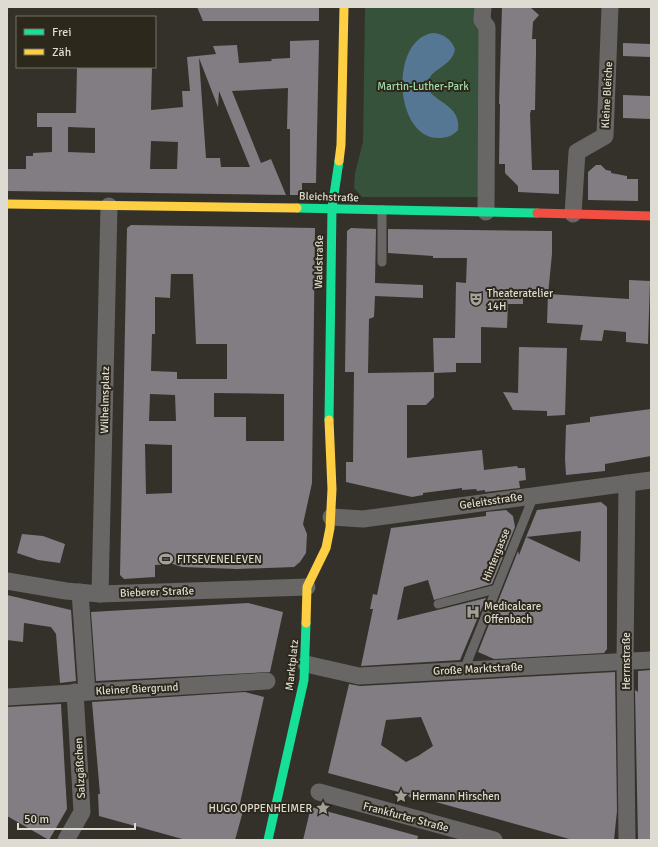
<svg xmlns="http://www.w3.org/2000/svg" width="658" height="847" viewBox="0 0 658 847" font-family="Signika,sans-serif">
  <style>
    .green { fill: #36523b }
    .water { fill: #567793 }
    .building { fill: #817d83; fill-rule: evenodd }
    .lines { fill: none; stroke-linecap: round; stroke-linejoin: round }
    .lane { stroke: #696766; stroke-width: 9 }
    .street { stroke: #696766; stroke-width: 17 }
    .fast { stroke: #16e098; stroke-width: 9 }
    .slow { stroke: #ffcf43; stroke-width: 9 }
    .jam { stroke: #f24e42; stroke-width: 9 }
    .labels { text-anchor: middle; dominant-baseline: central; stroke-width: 4; stroke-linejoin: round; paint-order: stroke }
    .park-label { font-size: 11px; fill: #9fddac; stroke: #2d281c }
    .street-label { font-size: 11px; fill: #dedbd3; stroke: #2d281c }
    .poi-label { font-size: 11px; fill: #dedbd3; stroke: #2d281c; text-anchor: start }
  </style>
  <rect width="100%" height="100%" fill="#33312a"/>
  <polygon class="green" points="365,7 475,7 484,29 479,197 362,197 354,188 355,173 363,142"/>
  <path class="water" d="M433,33C444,34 451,39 455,49C452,69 426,68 428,87C430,101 462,104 458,130C453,136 446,138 439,138C394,139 389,39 433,33Z"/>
  <g class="building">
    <polygon points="197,7 319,7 319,21 203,21"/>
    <polygon points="502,7 530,7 539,15 533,22 532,39 536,39 536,53 535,110 531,110 530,114 532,170 559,170 559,194 518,192 518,186 505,173 505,164 499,164 500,104 499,104"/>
    <path d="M319,40L316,183H302V195H290V129H287L288,88L232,91L261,163L271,159L286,195L7,191V169H26V156H33V153L52,152V127H37V113H76L77,67H152L151,110L183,107L182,91H190L187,57L216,54L213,46L237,45L239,63L272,61L271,59L290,58V41ZM199,58L218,107L219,91L250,167H221L220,158H206ZM68,127L95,128V153L68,152ZM151,141L178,142L177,169H150Z"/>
    <polygon points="623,43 651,44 650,57 623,56"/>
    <polygon points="623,95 651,96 651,119 623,118"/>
    <polygon points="596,165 601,165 606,170 611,171 611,173 627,176 627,179 638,179 638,201 588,200 588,172"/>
    <path d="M131,225L315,228L312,483L303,524L307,534L306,553L300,562L294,567L237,569L182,567L173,564L155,565V577L124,579L120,575L127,228ZM171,274H193L196,344H227V379H177V372L151,371L152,334H155V297L170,298ZM214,393L284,394V441H246V417H214ZM150,394L175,395L176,421H149ZM145,444L172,445V493L146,494Z"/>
    <polygon points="351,228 376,229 375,283 423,285 423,298 375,296 374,317 369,319 368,373 434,372 433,338 455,338 456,282 466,283 467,258 433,258 433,256 388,253 388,229 552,231 552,254 548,295 523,294 523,304 508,304 507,328 481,327 481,363 456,363 456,372 434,373 434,397 426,405 407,405 407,458 482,450 484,470 517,466 518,468 525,468 526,480 519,481 520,488 485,492 485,490 477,491 476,489 462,490 462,488 423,493 423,495 412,497 346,482 346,462 353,462 354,372 345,372 347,231"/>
    <polygon points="629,280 650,281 648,344 626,342 626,332 604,330 602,341 580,340 583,325 547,323 548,294 629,299"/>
    <polygon points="519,347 567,348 565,415 547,416 547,411 513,410 503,392 518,393"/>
    <polygon points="651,409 651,456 605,464 605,471 566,475 565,459 566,425 590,422 590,417"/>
    <polygon points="601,502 607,507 607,649 604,653 494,659 478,652 518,551 519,555 526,537 580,562 581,531 526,537 537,510"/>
    <polygon points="506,510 513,516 515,527 492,584 434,600 428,580 404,587 397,620 486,598 460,660 361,666 373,609 370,609 373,594 377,595 391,528 486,516 486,512"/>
    <polygon points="22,534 43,536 65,544 60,563 38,560 17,553"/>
    <polygon points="7,595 71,610 76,681 60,683 56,634 51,627 24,623 23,642 7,640"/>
    <polygon points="248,603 283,612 270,672 96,681 91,612"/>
    <polygon points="651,670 651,840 638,840 635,690 638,692 638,671"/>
    <path d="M615,672L617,811L614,840H573L414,796L412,799L406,794L328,773L349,684L360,686ZM421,717L433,746L418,756L406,762L381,745L386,720Z"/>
    <polygon points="245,692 264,697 240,803 245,804 235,840 186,840 99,816 98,794 100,794 92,702"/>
    <polygon points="61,704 67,809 49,840 7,816 7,707"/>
    <polygon points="311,807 418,836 417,840 303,840"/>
  </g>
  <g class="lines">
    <g class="lane">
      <polyline points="382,210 382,262"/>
      <polyline points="438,604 496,589"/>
      <polyline points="464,670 534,495"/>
    </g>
    <g class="street">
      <polyline points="483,7 482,20 487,27 486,212"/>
      <polyline points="573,214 577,152 605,136 610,7"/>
      <polyline points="627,483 625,661 627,840"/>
      <polyline points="331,517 363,519 651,480"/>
      <polyline points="7,581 66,591 100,594 307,587"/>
      <polyline points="80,592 87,692"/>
      <polyline points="100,594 109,206"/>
      <polyline points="306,664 359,676 651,660"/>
      <polyline points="7,697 267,681"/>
      <polyline points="319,792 494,840"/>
      <polyline points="66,840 82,812 75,692"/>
    </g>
    <g class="fast">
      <polyline points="297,208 537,213"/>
      <polyline points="329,420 332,208 339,161"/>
      <polyline points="268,840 304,680 306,623"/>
    </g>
    <g class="slow">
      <polyline points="339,161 341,145 344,7"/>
      <polyline points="7,204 297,208"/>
      <polyline points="306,623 307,587 326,548 330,528 332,489 329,420"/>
    </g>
    <polyline class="jam" points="537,213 651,216"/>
  </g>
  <defs>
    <symbol id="theatre-bare" viewBox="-9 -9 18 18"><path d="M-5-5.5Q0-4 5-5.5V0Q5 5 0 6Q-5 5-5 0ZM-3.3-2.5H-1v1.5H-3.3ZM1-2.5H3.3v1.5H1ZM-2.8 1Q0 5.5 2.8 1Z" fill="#a2a098" stroke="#2d281c" stroke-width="2.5" paint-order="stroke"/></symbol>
    <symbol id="stadium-bare" viewBox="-9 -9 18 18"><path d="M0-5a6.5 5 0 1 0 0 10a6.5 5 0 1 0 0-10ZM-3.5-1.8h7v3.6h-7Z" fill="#a2a098" stroke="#2d281c" stroke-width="2.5" paint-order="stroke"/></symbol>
    <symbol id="hospital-bare" viewBox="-9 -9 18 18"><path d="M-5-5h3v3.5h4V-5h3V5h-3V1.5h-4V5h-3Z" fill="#a2a098" stroke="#2d281c" stroke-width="2.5" paint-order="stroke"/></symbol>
    <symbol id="sight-bare" viewBox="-9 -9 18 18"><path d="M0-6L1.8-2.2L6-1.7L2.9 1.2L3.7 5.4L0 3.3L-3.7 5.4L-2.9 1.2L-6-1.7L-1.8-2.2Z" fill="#a2a098" stroke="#2d281c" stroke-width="2.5" paint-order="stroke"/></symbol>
  </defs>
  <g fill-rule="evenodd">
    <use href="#theatre-bare" x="466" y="289" width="20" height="20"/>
    <use href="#stadium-bare" x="156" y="549" width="20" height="20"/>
    <use href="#hospital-bare" x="463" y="602" width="20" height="20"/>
    <use href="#sight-bare" x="391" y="786" width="20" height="20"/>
    <use href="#sight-bare" x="313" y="798" width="20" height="20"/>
  </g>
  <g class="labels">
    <g class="park-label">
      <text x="423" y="86">Martin-Luther-Park</text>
    </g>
    <g class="street-label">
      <text transform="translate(607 95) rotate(-87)">Kleine Bleiche</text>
      <text transform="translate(329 197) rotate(2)">Bleichstraße</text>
      <text transform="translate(319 262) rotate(-89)">Waldstraße</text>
      <text transform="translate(105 400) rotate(-89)">Wilhelmsplatz</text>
      <text transform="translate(491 501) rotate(-8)">Geleitsstraße</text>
      <text transform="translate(496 555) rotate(-68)">Hintergasse</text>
      <text transform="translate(157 592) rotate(-2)">Bieberer Straße</text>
      <text transform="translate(626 661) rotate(-90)">Herrnstraße</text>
      <text transform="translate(292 665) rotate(-84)">Marktplatz</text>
      <text transform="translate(478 669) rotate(-3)">Große Marktstraße</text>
      <text transform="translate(137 689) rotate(-3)">Kleiner Biergrund</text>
      <text transform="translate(80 768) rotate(-93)">Salzgäßchen</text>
      <text transform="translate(406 817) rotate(15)">Frankfurter Straße</text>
    </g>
    <g class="poi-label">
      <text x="487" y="293">Theateratelier<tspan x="487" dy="13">14H</tspan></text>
      <text x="177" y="559">FITSEVENELEVEN</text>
      <text x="484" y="606">Medicalcare<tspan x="484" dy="13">Offenbach</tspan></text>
      <text x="412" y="796">Hermann Hirschen</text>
      <text x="312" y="808" text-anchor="end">HUGO OPPENHEIMER</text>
    </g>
  </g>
  <rect width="658" height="847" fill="none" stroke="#dedbd3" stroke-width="16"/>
  <rect x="16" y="16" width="140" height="52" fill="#2d281c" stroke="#747065"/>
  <rect x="24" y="29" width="20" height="6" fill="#16e098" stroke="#747065"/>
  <text x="52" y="36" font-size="12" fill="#dedbd3">Frei</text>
  <rect x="24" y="49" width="20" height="6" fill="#ffcf43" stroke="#747065"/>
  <text x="52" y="56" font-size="12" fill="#dedbd3">Zäh</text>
  <path d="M18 823v6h117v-6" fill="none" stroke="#dedbd3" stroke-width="2"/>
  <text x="24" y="823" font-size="12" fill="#dedbd3" stroke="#2d281c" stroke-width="3" paint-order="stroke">50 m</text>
</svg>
